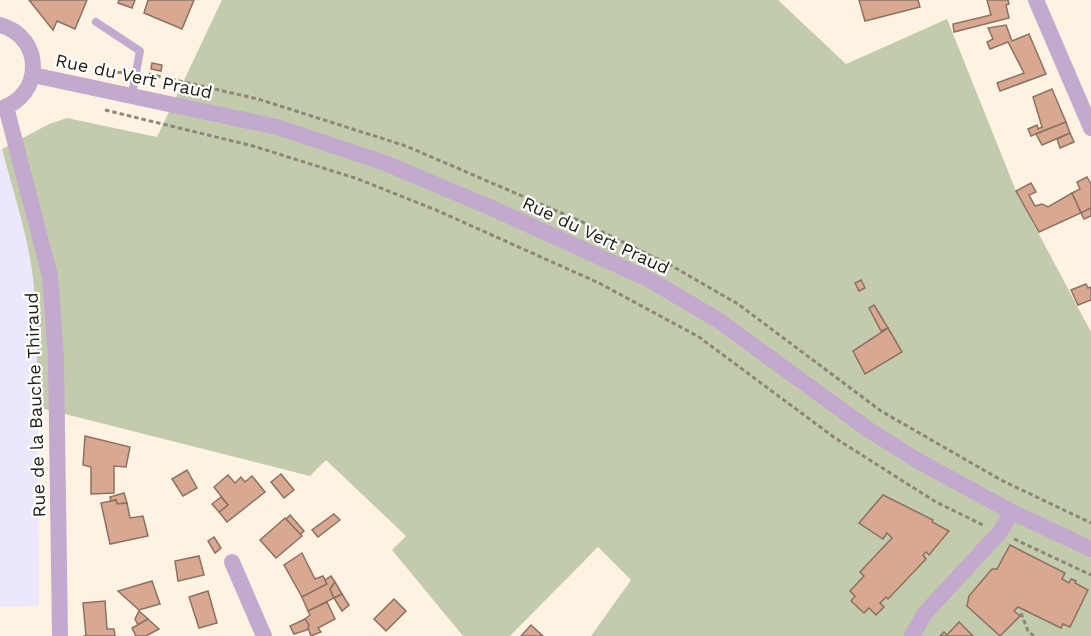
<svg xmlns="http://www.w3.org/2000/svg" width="1091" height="636" viewBox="0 0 1091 636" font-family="'Work Sans',sans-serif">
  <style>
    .commercial { fill: #ede7fd }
    .green { fill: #c2cbac }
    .building { fill: #d9a890; stroke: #8c7163; stroke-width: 1.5 }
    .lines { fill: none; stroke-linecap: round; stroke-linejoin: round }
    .path { stroke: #8f8679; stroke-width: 3; stroke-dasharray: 4.5 3; stroke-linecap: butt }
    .service { stroke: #c3a9cd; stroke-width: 8 }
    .minor { stroke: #c3a9cd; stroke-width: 16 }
    .labels { text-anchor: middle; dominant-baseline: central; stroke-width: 4.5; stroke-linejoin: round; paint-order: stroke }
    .street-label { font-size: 18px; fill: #241e14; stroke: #fff }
  </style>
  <rect width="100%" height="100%" fill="#fef3e3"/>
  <polygon class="commercial" points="0,146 24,224 33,277 38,335 39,606 0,607"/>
  <path class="green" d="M222,0H778L846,64L947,19L1016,191L1091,332V636H591L631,580L598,547L510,636H463L392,550L406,536L326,460L310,476L37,407C37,364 38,321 33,278C28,235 13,192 2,149L49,124L67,118L157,137Z"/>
  <g class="building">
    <polygon points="29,0 87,0 75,29 57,21 53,30"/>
    <polygon points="119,0 135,0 132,8 118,3"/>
    <polygon points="148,0 194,0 182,29 144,13"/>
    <polygon points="859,0 918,0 920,7 865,21"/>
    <polygon points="987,0 1008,0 1009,4 1006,5 1009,18 954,32 953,24 991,15"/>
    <polygon points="1006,25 1012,41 1029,34 1046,74 1000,91 997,83 1024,73 1008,42 990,49 987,42 993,39 988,28"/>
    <polygon points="152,63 162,65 161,71 151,69"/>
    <polygon points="1052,89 1066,122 1031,136 1028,129 1037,125 1038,129 1042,127 1033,97"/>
    <polygon points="1066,122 1070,133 1042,145 1036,134"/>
    <polygon points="1070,133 1074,142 1060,148 1057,139"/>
    <polygon points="1087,177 1091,184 1091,208 1081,213 1072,193 1080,189 1077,182"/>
    <polygon points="1031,183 1036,192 1029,195 1035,206 1042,204 1048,207 1072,193 1081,213 1039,232 1016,191"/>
    <polygon points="1091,208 1091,216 1084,219 1081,213"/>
    <polygon points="861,280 865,288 859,291 855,283"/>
    <polygon points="1086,284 1088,288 1091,287 1091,300 1078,305 1071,290"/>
    <polygon points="874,305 888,328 881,331 869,308"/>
    <polygon points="888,328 902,352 865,374 853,351"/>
    <polygon points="85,436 130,447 126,467 114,466 114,493 91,494 91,467 83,465"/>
    <polygon points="187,470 197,488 183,496 172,479"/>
    <polygon points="281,474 294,490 284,498 271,482"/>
    <polygon points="228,475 235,483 241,477 245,482 252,476 265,492 227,522 219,512 228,505 214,487"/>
    <polygon points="124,493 127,503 117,504 116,500 111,501 110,497"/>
    <polygon points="883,495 933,520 932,522 949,531 929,555 926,552 923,555 926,559 888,599 886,597 880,603 884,607 876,615 869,608 864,613 851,601 855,596 850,591 864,576 860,572 892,538 887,533 883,539 859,523"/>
    <polygon points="221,497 228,505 219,512 212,504"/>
    <polygon points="116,500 117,504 127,503 130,518 143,516 148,536 110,544 101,503"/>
    <polygon points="334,514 340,520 318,537 312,530"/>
    <polygon points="290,515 304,531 300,535 286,519"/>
    <polygon points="285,518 302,536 276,558 260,540"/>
    <polygon points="214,537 221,548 215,553 208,541"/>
    <polygon points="1010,545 1065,573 1062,579 1069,583 1071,579 1076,581 1075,583 1088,590 1070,627 1063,624 1061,628 1018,607 1014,611 1020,616 1000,636 967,606 969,596 992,569 997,569"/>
    <polygon points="302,553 315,579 323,576 327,584 302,597 284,565"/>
    <polygon points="199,556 204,575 178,581 175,561"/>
    <polygon points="331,576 335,582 330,589 334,598 308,611 302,597 327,584 325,580"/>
    <polygon points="152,581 160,604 139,610 118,591"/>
    <polygon points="335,582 342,594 334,598 330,589"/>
    <polygon points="208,591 217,623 199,628 189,597"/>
    <polygon points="342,594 349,605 342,611 334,598"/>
    <polygon points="394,599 406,611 386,631 374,619"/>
    <polygon points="105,601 107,629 114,629 115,636 83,636 86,636 83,603"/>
    <polygon points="327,602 335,619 318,628 321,632 311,636 305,619 310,615 308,611"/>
    <polygon points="139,611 148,619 138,625 135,619"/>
    <polygon points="148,619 159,629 146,636 136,636 132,628"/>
    <polygon points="305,619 309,625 307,630 294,634 290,626"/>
    <polygon points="959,622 973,636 940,636 944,632 947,635"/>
    <polygon points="531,625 543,636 521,636"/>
  </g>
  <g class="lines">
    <g class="path">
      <polyline points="110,73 124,72"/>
      <polyline points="149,74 258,99 406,146 580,221 672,266 738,304 881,411 1001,480 1091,523"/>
      <polyline points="105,110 253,146 358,179 436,210 599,283 699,337 835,438 936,502 983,525"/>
      <polyline points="1014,539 1091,575"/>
      <polyline points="1021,613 1028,631 1034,636"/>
    </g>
    <polyline class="service" points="96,22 140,51 132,94"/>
    <g class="minor">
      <polyline points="1036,0 1091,128"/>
      <path d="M0,25C44,37 44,96 0,109"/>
      <polyline points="33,75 277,127 385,163 494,209 650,280 718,320 869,430 920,462 1012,512 1091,549"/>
      <polyline points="6,107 50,276 56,359 60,636"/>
      <polyline points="232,562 264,636"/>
      <polyline points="912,636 925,613 1000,532 1012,512"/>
    </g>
  </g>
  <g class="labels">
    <g class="street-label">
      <text transform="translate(134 76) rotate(12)">Rue du Vert Praud</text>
      <text transform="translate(596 235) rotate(25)">Rue du Vert Praud</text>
      <text transform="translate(35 405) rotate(-92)">Rue de la Bauche Thiraud</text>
    </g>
  </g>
</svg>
